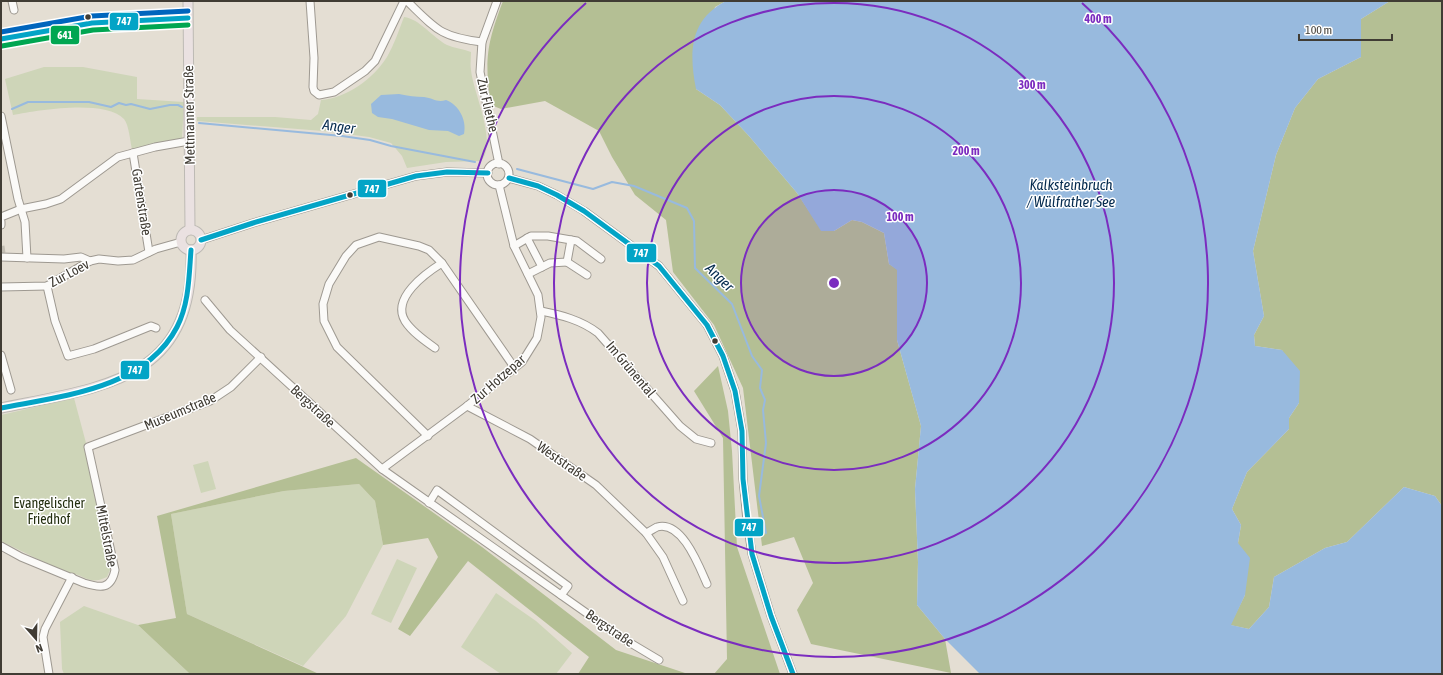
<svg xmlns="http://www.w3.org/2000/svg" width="1443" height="675" viewBox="0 0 1443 675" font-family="'Asap Condensed',sans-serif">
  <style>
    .green { fill: #ced5b8 }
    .forest { fill: #b4bf94 }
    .water { fill: #98bade }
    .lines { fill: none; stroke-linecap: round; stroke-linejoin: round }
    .stream { stroke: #98bade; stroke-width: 2 }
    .minor-tunnel { stroke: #c3beb3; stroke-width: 7; stroke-dasharray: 7 3.5; stroke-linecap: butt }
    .minor-casing { stroke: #9e9991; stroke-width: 9 }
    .major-casing { stroke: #bdbab4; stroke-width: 11 }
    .minor { stroke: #fbfaf8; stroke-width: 7 }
    .major { stroke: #eae1e1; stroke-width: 9 }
    .bus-1-casing { stroke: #fff; stroke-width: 8 }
    .bus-2-casing { stroke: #fff; stroke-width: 8 }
    .bus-3-casing { stroke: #fff; stroke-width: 8 }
    .bus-1 { stroke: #03a4c6; stroke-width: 5 }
    .bus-2 { stroke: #00a651; stroke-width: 5 }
    .bus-3 { stroke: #0065bd; stroke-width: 5 }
    .ring { fill: none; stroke: #7b2cbf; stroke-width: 2 }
    .bus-dot { fill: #403c34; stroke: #fff; stroke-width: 1.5 }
    .labels { text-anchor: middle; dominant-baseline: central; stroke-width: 3; stroke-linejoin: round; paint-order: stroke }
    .street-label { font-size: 14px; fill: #403c34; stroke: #fff }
    .park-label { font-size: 14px; fill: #232e0f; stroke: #fff }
    .water-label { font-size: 15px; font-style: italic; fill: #042a4e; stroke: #fff }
    .centre { fill: #7b2cbf; stroke: #fff; stroke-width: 2 }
    .ring-label { font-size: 12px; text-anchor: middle; font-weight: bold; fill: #7b2cbf; stroke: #fff; stroke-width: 3; stroke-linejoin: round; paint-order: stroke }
    .line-badge { stroke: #fff; stroke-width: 1.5 }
    .badge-label { font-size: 11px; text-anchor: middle; font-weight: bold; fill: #fff }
  </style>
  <rect width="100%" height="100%" fill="#e4ded3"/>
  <g class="green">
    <path d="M404,17C420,19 432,37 447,45C454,48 463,49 471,52C471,58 470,64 471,70C473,92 498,143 481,161L446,162L407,168L402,156L391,143L369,137L323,131L197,121V117H275L311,120L318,114L321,100C347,98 373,79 387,57C394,45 399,30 404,17Z"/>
    <path d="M44,67H83L137,77V99L184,102L182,139L132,149C130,141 129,125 124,119C105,99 38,110 13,115L5,79Z"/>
    <path d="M74,398L86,443L84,447L109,560L110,570L107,577C86,587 84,572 68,574L1,541V415Z"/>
    <polygon points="208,461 216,489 201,493 193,465"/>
    <polygon points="359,484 375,501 383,545 346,616 303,666 187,614 171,514 284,491"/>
    <polygon points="397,559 417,568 391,623 371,614"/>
    <polygon points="496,593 536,621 572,653 556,674 501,674 461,647"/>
    <polygon points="84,606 138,625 190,674 64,674 62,669 60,622"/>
  </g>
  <g class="forest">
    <path d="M503,1H726L715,7L696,89L720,105L749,136L797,193L809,211L834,231L852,220L862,222L884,233L889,264L897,269V340L921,426L915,489L918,562L917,605L945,639L951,673L811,644L797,610L813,583L794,537L762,546L743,388L714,325L673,272L666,220L635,195L612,157L599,131L545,101L501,109L491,105C484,60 487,43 503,1Z"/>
    <polygon points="1390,1 1442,1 1442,506 1435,496 1404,487 1347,542 1325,548 1274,577 1269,607 1249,629 1230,625 1245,595 1238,543 1241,525 1232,509 1247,472 1289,429 1289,418 1299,403 1282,350 1255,346 1254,335 1264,316 1253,251 1276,155 1295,108 1318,79 1361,57 1361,19"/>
    <polygon points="718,366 728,411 732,451 737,547 780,674 714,674 727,659 723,438 694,391"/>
    <polygon points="356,458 482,547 616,650 688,674 578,674 589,657 468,561 410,636 398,629 438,557 428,538 383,545 375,501 359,484 284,491 171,514 187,614 319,674 190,674 138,625 176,618 157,516"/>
  </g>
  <g class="water">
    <path d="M726,1H1390L1361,19V57L1318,79L1295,108L1276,155L1253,251L1264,316L1254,335L1255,346L1282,350L1300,371L1299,403L1289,418V429L1247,472L1232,509L1241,525L1238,543L1250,558L1245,595L1231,625L1249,629L1269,607L1274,577L1325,548L1347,542L1404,487L1435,496L1442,506V674H980L945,639L917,605L918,562L915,489L921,426L897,340V270L889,264L884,233L862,222L852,220L834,231H821L797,193L749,136L720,105L696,89C689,53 689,20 726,1Z"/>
    <path d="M399,94C408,96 416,97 424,97C433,98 437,103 446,100C459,105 467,120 464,134L459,136L448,131L429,130L392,119L378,117L372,113L371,104L381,95Z"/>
  </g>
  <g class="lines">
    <g class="stream">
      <polyline points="12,109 28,102 89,102 111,107 119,103 126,105 131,104 150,109 170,105 178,105 182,107"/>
      <polyline points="199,123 342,136 370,140 391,146 475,162"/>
      <polyline points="517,169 593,189 612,182 634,186 687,208 694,221 695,268 732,304 752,356 762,370 760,388 765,400 763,410 766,443 759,496 766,533"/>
    </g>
    <polyline class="minor-tunnel" points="1,246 2,253"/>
    <defs>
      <g id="minor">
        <polyline points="12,1 14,10"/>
        <polyline points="310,1 314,58 313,87 314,91 319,95 334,92 365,71 375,61 404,1"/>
        <path d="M407,1C436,29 440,37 482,42"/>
        <polyline points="497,1 482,42 480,72 499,164"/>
        <polyline points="1,39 92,23 188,18"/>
        <polyline points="1,116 18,199 25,222 27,258"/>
        <polyline points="133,153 149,252"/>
        <circle cx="498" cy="174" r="11"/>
        <polyline points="509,178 538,186 557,195 584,211 659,266 707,325 723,356 735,391 742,431 743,479 747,521 752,554 771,616 793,674"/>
        <polyline points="1,217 21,209 46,204 61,199 118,157 155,147 189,141"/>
        <polyline points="1,222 1,225"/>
        <polyline points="527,238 542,267"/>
        <polyline points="201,240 253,223 416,176 447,172 488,173"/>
        <polyline points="571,240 577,241 601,259"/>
        <polyline points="514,246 531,236 548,236 571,240 567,262 550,263 528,274"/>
        <polyline points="1,257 64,259 81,257 90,261"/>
        <polyline points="567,262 587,275"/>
        <polyline points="47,286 55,321 68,356 94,349 151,326 156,328"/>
        <polyline points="1,287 47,286 90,261 99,259 118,261 133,260 156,249 181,242"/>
        <polyline points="205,300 230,330 382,469 622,638 659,660"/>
        <path d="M541,311C561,315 581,320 598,333L680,426L696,439L711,443"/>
        <path d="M435,348C425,341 412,332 405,321C391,298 426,273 442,263"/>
        <polyline points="1,355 11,390"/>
        <polyline points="467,406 530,439 596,485 646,533 663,557 683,601"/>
        <polyline points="428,436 337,347 324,321 323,304 329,284 346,256 356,245 379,237 419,246 429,250 442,263 514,367"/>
        <polyline points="382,469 467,406 522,362 537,338 541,317 538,295 514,246 499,185"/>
        <polyline points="429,503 437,490 568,586 561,595"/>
        <path d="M646,533C649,532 653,529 657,527C682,520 699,566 707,584"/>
        <path d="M1,546L21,557L84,583C100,588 111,590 115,570L88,447L210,401L231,387L261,357"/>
        <polyline points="49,674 43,637 45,629 72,577"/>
      </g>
      <g id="major">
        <polyline points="188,1 190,229"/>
        <circle cx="191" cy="240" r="10"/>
        <path d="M1,408C103,387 195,381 191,250"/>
      </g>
    </defs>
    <use href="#minor" class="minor-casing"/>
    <use href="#major" class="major-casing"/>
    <use href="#minor" class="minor"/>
    <use href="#major" class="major"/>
    <defs>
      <g id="bus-1">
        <polyline points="1,39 92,23 188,18"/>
        <polyline points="509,178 538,186 557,195 584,211 659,266 707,325 723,356 735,391 742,431 743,479 752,554 771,616 793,674"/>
        <polyline points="201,240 253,223 416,176 447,172 488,173"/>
        <path d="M1,408C62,396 145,389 177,327C189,304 189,276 191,250"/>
      </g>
      <polyline id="bus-2" points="2,46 93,30 188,25"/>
      <polyline id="bus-3" points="1,32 92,16 188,11"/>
    </defs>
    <use href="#bus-1" class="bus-1-casing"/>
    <use href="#bus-2" class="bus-2-casing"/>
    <use href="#bus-3" class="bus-3-casing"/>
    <use href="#bus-1" class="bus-1"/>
    <use href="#bus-2" class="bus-2"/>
    <use href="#bus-3" class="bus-3"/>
  </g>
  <circle cx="834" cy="283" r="93" fill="#7b2cbf" fill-opacity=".12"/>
  <g class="ring">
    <circle cx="834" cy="283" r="93"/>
    <circle cx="834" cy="283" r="187"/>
    <circle cx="834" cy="283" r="280"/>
    <path d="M1082 3A374 374 0 1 1 586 3"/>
  </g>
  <g class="bus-dot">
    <circle cx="88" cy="17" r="3.5"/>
    <circle cx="350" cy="195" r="3.5"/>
    <circle cx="715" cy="341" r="3.5"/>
  </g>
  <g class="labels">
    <g class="street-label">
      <text transform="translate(488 105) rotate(77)">Zur Fliethe</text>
      <text transform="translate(189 115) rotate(-91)">Mettmanner Straße</text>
      <text transform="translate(142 202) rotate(81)">Gartenstraße</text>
      <text transform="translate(69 273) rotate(-28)">Zur Loev</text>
      <text transform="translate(631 369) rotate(50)">Im Grünental</text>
      <text transform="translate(498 379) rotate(-41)">Zur Hotzepar</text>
      <text transform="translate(313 406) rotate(43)">Bergstraße</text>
      <text transform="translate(180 411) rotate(-23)">Museumstraße</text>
      <text transform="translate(562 461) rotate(35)">Weststraße</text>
      <text transform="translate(107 536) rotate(79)">Mittelstraße</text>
      <text transform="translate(610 628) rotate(34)">Bergstraße</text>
    </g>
    <g class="park-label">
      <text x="49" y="503">Evangelischer<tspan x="49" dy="16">Friedhof</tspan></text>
    </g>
    <g class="water-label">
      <text transform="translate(339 126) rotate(8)">Anger</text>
      <text x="1071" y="184">Kalksteinbruch<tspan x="1071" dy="17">/ Wülfrather See</tspan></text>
      <text transform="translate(720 277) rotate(44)">Anger</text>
    </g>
  </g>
  <circle cx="834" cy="283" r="6" class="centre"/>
  <g class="ring-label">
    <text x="1098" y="23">400 m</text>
    <text x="1032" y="89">300 m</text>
    <text x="966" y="155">200 m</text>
    <text x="900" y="221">100 m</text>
  </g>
  <g class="line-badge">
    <rect x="109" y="12" width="30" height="19" rx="4" fill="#03a4c6"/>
    <rect x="50" y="25" width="30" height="20" rx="4" fill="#00a651"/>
    <rect x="357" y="179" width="30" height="19" rx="4" fill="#03a4c6"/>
    <rect x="626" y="243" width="31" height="20" rx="4" fill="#03a4c6"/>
    <rect x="120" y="360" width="30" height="20" rx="4" fill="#03a4c6"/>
    <rect x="734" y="518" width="30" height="19" rx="4" fill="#03a4c6"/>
  </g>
  <g class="badge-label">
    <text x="124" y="25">747</text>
    <text x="65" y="39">641</text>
    <text x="372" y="193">747</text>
    <text x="641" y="257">747</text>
    <text x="135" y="374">747</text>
    <text x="749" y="531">747</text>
  </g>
  <rect width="1443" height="675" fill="none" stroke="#403c34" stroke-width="4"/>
  <g transform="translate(36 639) rotate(160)" stroke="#ffffff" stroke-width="3" paint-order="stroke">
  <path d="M0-3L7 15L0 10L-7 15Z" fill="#403c34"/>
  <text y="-6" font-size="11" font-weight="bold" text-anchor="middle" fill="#403c34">N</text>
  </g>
  <path d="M1299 34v6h93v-6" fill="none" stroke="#403c34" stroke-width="2"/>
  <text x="1305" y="34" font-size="12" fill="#403c34" stroke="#ffffff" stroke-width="3" paint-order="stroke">100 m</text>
</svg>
